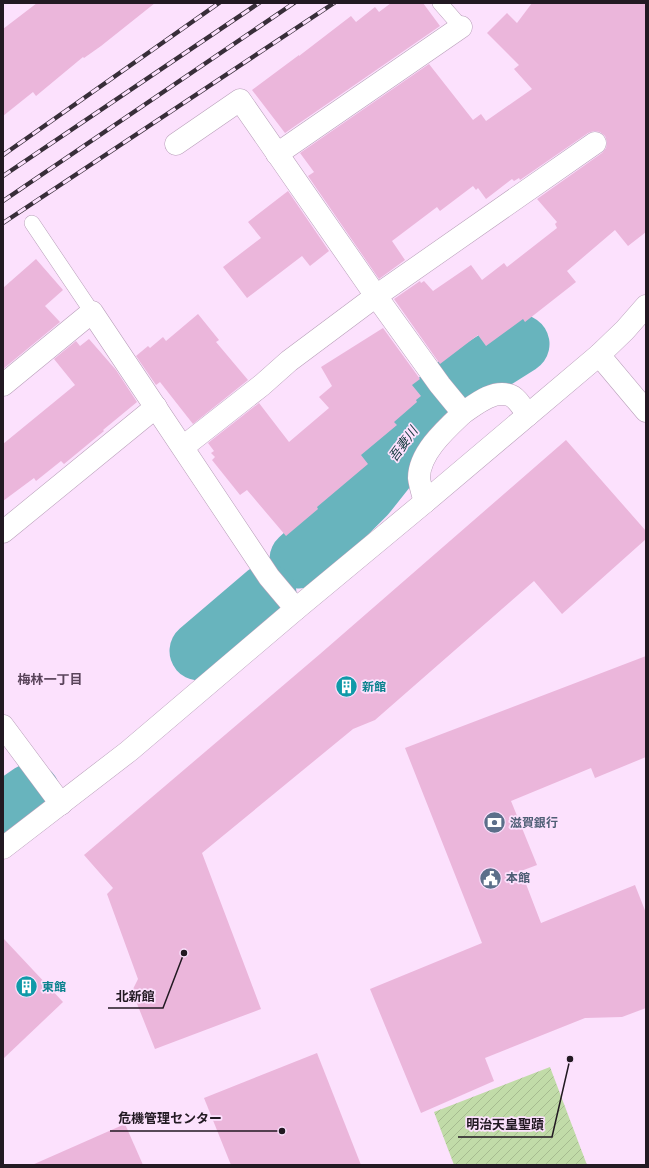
<svg xmlns="http://www.w3.org/2000/svg" width="649" height="1168" viewBox="0 0 649 1168" font-family="'Roboto Condensed','Noto Sans JP',sans-serif">
  <style>
    .garden { fill: url(#garden-furrows) }
    .lines { fill: none; stroke-linecap: round; stroke-linejoin: round }
    .river { stroke: #68b4bd; stroke-width: 59 }
    .building { fill: #ebb6db }
    .service-casing { stroke: #b89fb9; stroke-width: 16 }
    .minor-casing { stroke: #b89fb9; stroke-width: 23 }
    .tertiary-casing { stroke: #b89fb9; stroke-width: 23 }
    .secondary-casing { stroke: #b89fb9; stroke-width: 23 }
    .service { stroke: #fff; stroke-width: 15 }
    .minor { stroke: #fff; stroke-width: 22 }
    .tertiary { stroke: #fff; stroke-width: 22 }
    .secondary { stroke: #fff; stroke-width: 22 }
    .rail-casing { stroke: #382e39; stroke-width: 4.5 }
    .rail { stroke: #fce1fd; stroke-width: 3; stroke-dasharray: 9; stroke-linecap: butt }
    .labels { text-anchor: middle; dominant-baseline: central; stroke-width: 3.5; stroke-linejoin: round; paint-order: stroke }
    .culture-label { font-size: 12px; font-weight: bold; fill: #0d838f; stroke: #fce1fd; text-anchor: start }
    .service-label { font-size: 12px; font-weight: bold; fill: #4e5e75; stroke: #fce1fd; text-anchor: start }
    .water-label { font-size: 13px; font-style: italic; fill: #0e3539; stroke: #fce1fd }
    .neighbourhood-label { font-size: 13px; font-weight: bold; fill: #5a445b; stroke: #fce1fd }
    .leader { fill: none; stroke: #221922; stroke-width: 1.5 }
    .callout-dot { fill: #221922; stroke: #fce1fd; stroke-width: 1.5 }
    .callout-label { font-size: 13px; text-anchor: middle; font-weight: bold; fill: #221922; stroke: #fce1fd; stroke-width: 3.5; stroke-linejoin: round; paint-order: stroke }
  </style>
  <defs>
    <pattern id="garden-furrows" width="10" height="10" patternUnits="userSpaceOnUse"><rect width="10" height="10" fill="#c1dba8"/><path d="M-1 1l2-2M0 10L10 0M9 11l2-2" fill="none" stroke="#a6bb90"/></pattern>
  </defs>
  <rect width="100%" height="100%" fill="#fce1fd"/>
  <polygon class="garden" points="550,1067 587,1165 454,1165 434,1112"/>
  <g class="lines">
    <g class="river">
      <polyline points="299,559 333,528 366,495 393,461 430,407 460,382 520,344"/>
      <polyline points="199,651 267,593"/>
      <polyline points="3,812 31,793"/>
    </g>
  </g>
  <g class="building">
    <polygon points="37,3 155,3 101,46 84,58 83,57 36,96 33,92 3,116 3,29"/>
    <polygon points="391,3 423,3 440,26 285,133 252,90 299,55 299,56 351,16 356,22 375,7 379,12"/>
    <polygon points="532,3 646,3 646,232 628,246 615,230 567,271 576,282 525,322 523,319 486,346 478,335 440,364 394,299 420,281 421,283 424,281 433,291 471,265 482,280 504,263 507,267 557,228 555,224 557,222 537,199 602,153 606,148 607,142 605,136 600,132 594,131 588,133 520,180 519,178 514,181 512,179 486,199 478,188 476,190 473,186 440,211 437,207 392,241 405,260 379,279 308,176 314,172 300,153 429,64 473,120 481,114 486,121 532,89 514,69 519,65 487,33 507,13 517,23"/>
    <polygon points="288,191 329,251 310,266 302,256 247,298 223,267 261,238 248,222"/>
    <polygon points="36,259 63,290 45,306 60,322 3,369 3,288"/>
    <polygon points="198,314 219,340 216,342 248,380 193,424 160,382 156,385 136,356 148,346 150,348 163,337 166,341"/>
    <polygon points="383,328 420,379 412,385 421,396 416,400 417,402 394,422 397,425 361,455 368,464 317,507 318,509 286,536 247,490 240,495 212,460 215,457 211,453 214,451 208,443 259,403 289,442 329,408 319,397 332,386 321,367"/>
    <polygon points="89,339 116,370 137,402 103,430 104,431 64,464 61,461 36,481 34,478 3,501 3,444 75,385 54,359 76,341 80,346"/>
    <polygon points="566,440 646,531 646,539 562,614 534,581 375,720 353,729 202,853 261,1009 155,1049 132,991 138,979 107,894 113,888 84,855 320,654"/>
    <polygon points="646,656 646,757 595,778 591,768 511,801 537,865 521,871 541,923 635,885 646,913 646,1008 622,1017 585,1018 485,1058 494,1081 421,1113 370,989 482,943 405,748"/>
    <polygon points="3,938 63,1002 3,1059"/>
    <polygon points="317,1053 361,1165 231,1165 204,1098"/>
    <polygon points="125,1124 143,1165 32,1165"/>
  </g>
  <g class="lines">
    <defs>
      <g id="service">
        <polyline points="440,3 461,27"/>
        <polyline points="32,223 92,312"/>
      </g>
      <g id="minor">
        <path d="M176,144L240,100L376,296L440,385L463,413C446,429 419,453 419,478C420,486 423,495 425,502"/>
        <polyline points="277,154 461,27"/>
        <polyline points="3,385 92,312 269,577 296,609"/>
        <path d="M463,413C475,405 492,390 509,395C517,397 523,409 528,415"/>
        <polyline points="183,447 262,385 289,361 376,296 595,143"/>
        <polyline points="3,532 156,407"/>
        <polyline points="3,726 61,804"/>
      </g>
      <polyline id="tertiary" points="3,848 129,751 296,609 425,502 599,355"/>
      <polyline id="secondary" points="646,306 625,330 599,355 646,411"/>
    </defs>
    <use href="#service" class="service-casing"/>
    <use href="#minor" class="minor-casing"/>
    <use href="#tertiary" class="tertiary-casing"/>
    <use href="#secondary" class="secondary-casing"/>
    <use href="#service" class="service"/>
    <use href="#minor" class="minor"/>
    <use href="#tertiary" class="tertiary"/>
    <use href="#secondary" class="secondary"/>
    <defs>
      <g id="rail">
        <polyline points="3,155 219,3"/>
        <polyline points="3,176 259,3"/>
        <polyline points="3,201 294,3"/>
        <polyline points="3,223 334,3"/>
      </g>
    </defs>
    <use href="#rail" class="rail-casing"/>
    <use href="#rail" class="rail"/>
  </g>
  <defs>
    <symbol id="building-disc" viewBox="-11 -11 22 22"><circle r="9.5" fill="#0f9aa8" stroke="#fce1fd"/><path d="M-4-6H4V6H1V3H-1V6H-4ZM-2.5-4.3h1.7v1.8h-1.7ZM.8-4.3h1.7v1.8H.8ZM-2.5-1h1.7V.8h-1.7ZM.8-1h1.7V.8H.8Z" fill="#fff"/></symbol>
    <symbol id="bank-disc" viewBox="-11 -11 22 22"><circle r="9.5" fill="#5c6f8a" stroke="#fce1fd"/><path d="M-6-4H6V4H-6ZM0-2.3a2.3 2.3 0 1 0 0 4.6a2.3 2.3 0 1 0 0-4.6Z" fill="#fff"/></symbol>
    <symbol id="civic-disc" viewBox="-11 -11 22 22"><circle r="9.5" fill="#5c6f8a" stroke="#fce1fd"/><path d="M-.6-6.5H3V-4.5H.6V-3L4-1V1h2V6H-6V1h2V-1L-.6-3ZM-1.2 2.5V6h2.4V2.5Z" fill="#fff"/></symbol>
  </defs>
  <g fill-rule="evenodd">
    <use href="#building-disc" x="334" y="674" width="25" height="25"/>
    <use href="#bank-disc" x="482" y="810" width="25" height="25"/>
    <use href="#civic-disc" x="478" y="866" width="25" height="25"/>
    <use href="#building-disc" x="14" y="974" width="25" height="25"/>
  </g>
  <g class="labels">
    <g class="culture-label">
      <text x="362" y="687">新館</text>
      <text x="42" y="987">東館</text>
    </g>
    <g class="service-label">
      <text x="510" y="823">滋賀銀行</text>
      <text x="506" y="878">本館</text>
    </g>
    <g class="water-label">
      <text transform="translate(403 444) rotate(-54)">吾妻川</text>
    </g>
    <g class="neighbourhood-label">
      <text x="50" y="679">梅林一丁目</text>
    </g>
  </g>
  <path class="leader" d="M184 953L163 1008H108M282 1131L230 1131H110M570 1059L552 1137H458"/>
  <g class="callout-dot">
    <circle cx="184" cy="953" r="4"/>
    <circle cx="282" cy="1131" r="4"/>
    <circle cx="570" cy="1059" r="4"/>
  </g>
  <g class="callout-label">
    <text x="135" y="1001">北新館</text>
    <text x="170" y="1123">危機管理センター</text>
    <text x="505" y="1129">明治天皇聖蹟</text>
  </g>
  <rect width="649" height="1168" fill="none" stroke="#221922" stroke-width="8"/>
</svg>
